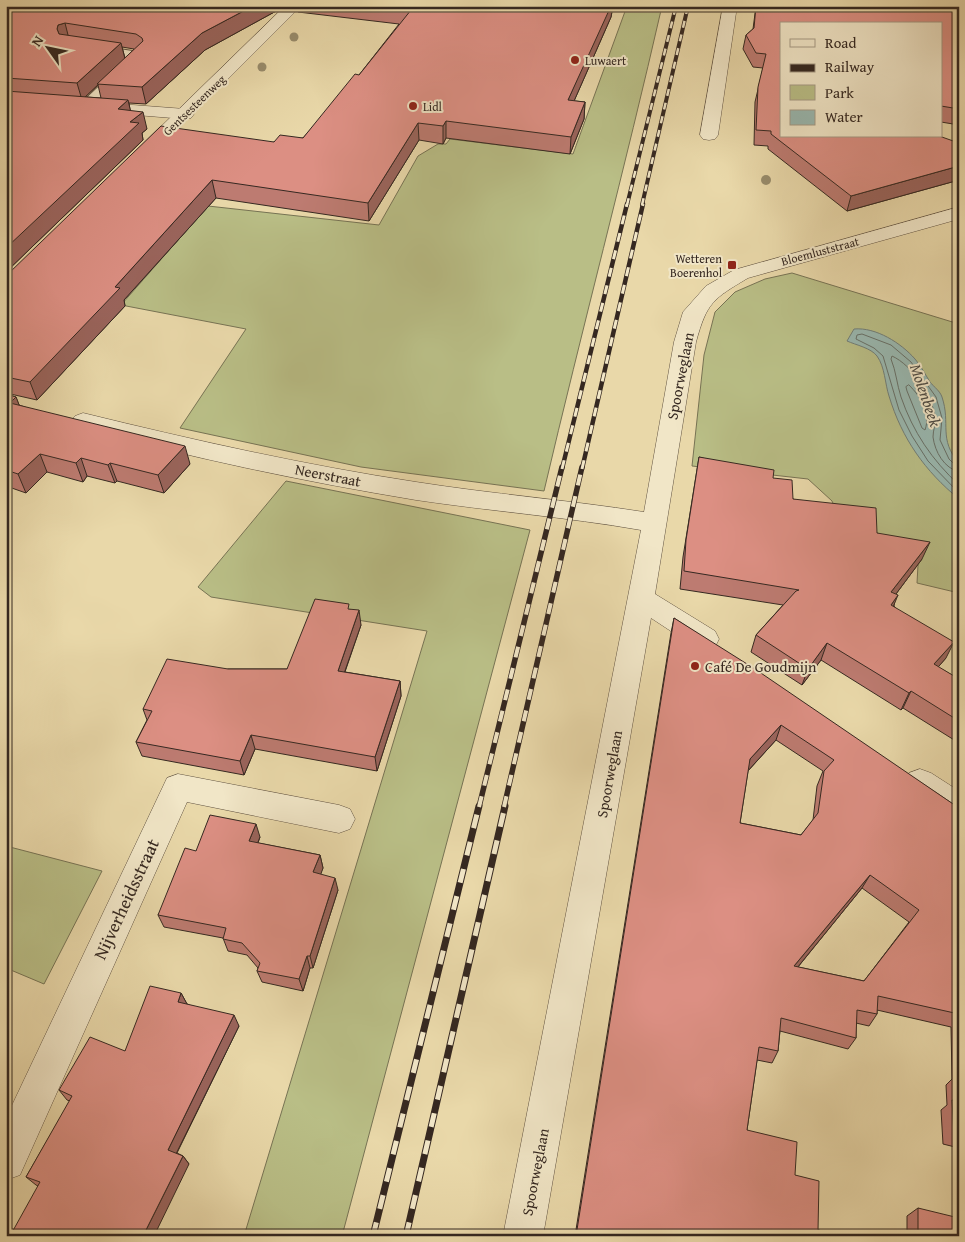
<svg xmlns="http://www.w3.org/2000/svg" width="965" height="1242" viewBox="0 0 965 1242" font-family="'Gentium Book Plus',serif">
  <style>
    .green { fill: #b9be86; stroke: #777354 }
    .water { fill: #99b8b0; stroke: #717e77 }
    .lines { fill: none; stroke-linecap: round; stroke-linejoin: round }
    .shore { stroke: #677068; stroke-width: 1 }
    .service-casing { stroke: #625443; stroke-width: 2 }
    .minor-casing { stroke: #625443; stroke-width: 1 }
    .tertiary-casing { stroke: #625443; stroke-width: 1 }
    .service { fill: #f1e6c7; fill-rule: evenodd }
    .minor { fill: #f1e6c7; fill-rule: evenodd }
    .tertiary { fill: #f1e6c7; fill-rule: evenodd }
    .rail-far3-casing { stroke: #352821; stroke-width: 4 }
    .rail-far2-casing { stroke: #352821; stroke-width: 4.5 }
    .rail-far1-casing { stroke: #352821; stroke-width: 5.5 }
    .rail-casing { stroke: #352821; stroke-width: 7 }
    .rail-far3 { stroke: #f1e6c7; stroke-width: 2.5; stroke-dasharray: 7; stroke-linecap: butt }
    .rail-far2 { stroke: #f1e6c7; stroke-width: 3; stroke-dasharray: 9; stroke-linecap: butt }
    .rail-far1 { stroke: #f1e6c7; stroke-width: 4; stroke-dasharray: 11; stroke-linecap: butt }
    .rail { stroke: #f1e6c7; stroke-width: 5; stroke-dasharray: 14; stroke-linecap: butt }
    .tree { fill: #988c6c }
    .wall { fill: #bd7b71; stroke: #352821; fill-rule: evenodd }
    .shaded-wall { fill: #9a645c; stroke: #352821 }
    .building { fill: #dc8f83; stroke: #352821; fill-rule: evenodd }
    .poi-dot { fill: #8f2418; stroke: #f1e6c7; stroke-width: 2 }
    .labels { text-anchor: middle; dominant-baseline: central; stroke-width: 4; stroke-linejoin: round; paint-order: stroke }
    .far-poi-label { font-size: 12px; fill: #352821; stroke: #f1e6c7; text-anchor: start }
    .far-street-label { font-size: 12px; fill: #352821; stroke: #f1e6c7 }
    .street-label { font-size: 15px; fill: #352821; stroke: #f1e6c7 }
    .poi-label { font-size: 15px; fill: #352821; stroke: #f1e6c7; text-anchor: start }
    .water-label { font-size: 16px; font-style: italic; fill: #4e4c45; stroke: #f1e6c7 }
    .near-street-label { font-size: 18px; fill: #352821; stroke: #f1e6c7 }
  </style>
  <rect width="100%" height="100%" fill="#e9d8a9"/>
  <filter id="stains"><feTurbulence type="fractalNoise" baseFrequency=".004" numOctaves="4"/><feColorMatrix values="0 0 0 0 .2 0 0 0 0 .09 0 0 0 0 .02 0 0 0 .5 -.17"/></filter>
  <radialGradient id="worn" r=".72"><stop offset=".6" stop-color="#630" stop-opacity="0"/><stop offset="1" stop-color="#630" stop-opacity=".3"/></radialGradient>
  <g class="green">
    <path d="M627,6H662C625,168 582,329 544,491L361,467L180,428L246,329L121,305L208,206L379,225L418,156L438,144H446L450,139L573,154Z"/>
    <polygon points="792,273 959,324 959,593 917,583 918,565 844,529 832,501 808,479 692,466 704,355 715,312 735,292 765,279"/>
    <polygon points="286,481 530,530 342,1236 244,1236 427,631 211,597 198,587"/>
    <polygon points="6,846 102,871 44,984 6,968"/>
  </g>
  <path class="water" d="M854,329C876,327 901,343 915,359C921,366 925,374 930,382C934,387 940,391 942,397C951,424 938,439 959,463V499C925,471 902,439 889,396C885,384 885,367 877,356C871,348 856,345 847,341Z"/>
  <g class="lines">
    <g class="shore">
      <path d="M909,385C921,397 931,413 925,430L922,428L907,391L906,387Z"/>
      <polyline points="959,465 954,464 949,459 940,440 942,418 936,397 911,362 891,345 862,334 857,335 856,339 874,348 883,356 899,410 912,436 928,461 959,493"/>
      <path d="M959,472C944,468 935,452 933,437C933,430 936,424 935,418C933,396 912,365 892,356L891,359C896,371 897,385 901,397C913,432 932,460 959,485"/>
    </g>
    <defs>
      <polygon id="service" points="93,45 139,52 145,56 90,110 85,111 78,107 80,104 129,58 88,52 87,49 88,46"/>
      <g id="minor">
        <polygon points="723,6 737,6 718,135 715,139 709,140 703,139 700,135"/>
        <polygon points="93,102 185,109 191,110 194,114 191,118 185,119 87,111 85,107 87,103"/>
        <path d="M959,207V219L748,278C713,299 707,302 696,342L655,594L715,631L719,639L715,647L705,650L695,647L651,618L543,1236H503L641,530C566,517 490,511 416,500C301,481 187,457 75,426L71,421L75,416L83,413C193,440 304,465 416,482C492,494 568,500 644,512L674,342L683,312L706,286L734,270Z"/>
        <path d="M920,769L931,773L959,791V822C942,815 912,798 905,782L909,773Z"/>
        <polygon points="178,774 339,805 350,809 355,819 350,829 339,833 187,802 20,1175 6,1180 6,1118 167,778"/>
      </g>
      <polygon id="tertiary" points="285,6 301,6 150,157 144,158 138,157 135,153 138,149"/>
    </defs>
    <use href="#service" class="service-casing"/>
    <use href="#minor" class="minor-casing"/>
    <use href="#tertiary" class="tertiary-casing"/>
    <use href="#service" class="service"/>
    <use href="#minor" class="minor"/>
    <use href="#tertiary" class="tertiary"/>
    <defs>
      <g id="rail-far3">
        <polyline points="627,205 676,6"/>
        <polyline points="642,205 688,6"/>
      </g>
      <g id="rail-far2">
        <polyline points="562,469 627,204"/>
        <polyline points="582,469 643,204"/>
      </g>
      <g id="rail-far1">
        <polyline points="479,807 562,467"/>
        <polyline points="504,807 582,467"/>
      </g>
      <g id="rail">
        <polyline points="373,1236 479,806"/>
        <polyline points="406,1236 505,806"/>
      </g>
    </defs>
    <use href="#rail-far3" class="rail-far3-casing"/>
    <use href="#rail-far2" class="rail-far2-casing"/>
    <use href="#rail-far1" class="rail-far1-casing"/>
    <use href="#rail" class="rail-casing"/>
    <use href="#rail-far3" class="rail-far3"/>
    <use href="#rail-far2" class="rail-far2"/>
    <use href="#rail-far1" class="rail-far1"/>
    <use href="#rail" class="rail"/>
  </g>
  <g class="tree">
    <circle cx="294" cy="37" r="4.5"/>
    <circle cx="262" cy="67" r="4.5"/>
    <circle cx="766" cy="180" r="5"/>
  </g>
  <g class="wall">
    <path d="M6,6H283L278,10L205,50L146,104L129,103L130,110L147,129L142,133L143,140L6,272ZM122,47L134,49L125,58ZM98,85L101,98L85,97Z"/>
    <polygon points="297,6 613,6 611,17 574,101 585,102 584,119 570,154 446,138 443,144 419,140 369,221 216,198 124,300 125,306 37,400 6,393 6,275 274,142 303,138 359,75 399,24 298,12"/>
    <polygon points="756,6 959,6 959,125 941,122 941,24 781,24 781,136 959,143 959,180 847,211 768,149 768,146 754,145 755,102 763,68 753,67 743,49 746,35 753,29"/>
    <polygon points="6,394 16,397 19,405 190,464 164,493 117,481 115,483 87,476 83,482 47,472 26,493 6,486"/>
    <polygon points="699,457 773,478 793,499 877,533 922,559 896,594 894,606 946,658 938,667 959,679 959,743 903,708 901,710 821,660 802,685 751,652 756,635 783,605 680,589 683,557"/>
    <polygon points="350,609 361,625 345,672 400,681 401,696 377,771 255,749 244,775 142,756 136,742 147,720 143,709 228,669 287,669"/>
    <path d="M674,618L959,808V1148L943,1144L941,1110L947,1105L946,1085L952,1079L951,1027L877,1010V1014L869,1026L856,1023V1038L848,1049L780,1031L778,1051L772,1063L757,1060L747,1130L795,1175L818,1230L846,1236H575L671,633ZM776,740L823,771L817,786L813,820L801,835L740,823L748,771ZM862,888L909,922L864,981L798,967Z"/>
    <polygon points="260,837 258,843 320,855 323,868 320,874 338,890 313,968 310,968 303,991 262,982 257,971 258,968 247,955 228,951 223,938 164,927 158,915 196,851"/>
    <polygon points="181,993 187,1004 239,1026 177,1153 183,1156 189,1164 38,1186 36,1185 26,1177 70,1101 67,1100 59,1090 125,1051"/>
    <polygon points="918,1208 959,1236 907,1236 907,1216"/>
  </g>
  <g class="shaded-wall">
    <polygon points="253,6 283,6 278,10 205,50 146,104 142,87 202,33"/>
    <polygon points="609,6 613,6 611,17 567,117 568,100"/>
    <polygon points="65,23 69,39 62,41 57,29 58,25"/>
    <polygon points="121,43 125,59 82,100 77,83"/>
    <polygon points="128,100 132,117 118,109"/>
    <polygon points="585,102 584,119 570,154 571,137"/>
    <polygon points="143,112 147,129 142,133 143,140 6,272 6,248 130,122"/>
    <polygon points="446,121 446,138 443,144 443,126"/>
    <polygon points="418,123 419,140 369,221 368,203"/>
    <polygon points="959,166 959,180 847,211 851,196"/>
    <polygon points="212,180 216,198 124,300 125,306 37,400 30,382 115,287"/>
    <polygon points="16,397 23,415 10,403"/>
    <polygon points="185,446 190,464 164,493 158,475"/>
    <polygon points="40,454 47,472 26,493 18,474"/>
    <polygon points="81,458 87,476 83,482 76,463"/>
    <polygon points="110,463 117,481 115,483 108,465"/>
    <polygon points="930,542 922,559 884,610 891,592"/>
    <polygon points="898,595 891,612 891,605"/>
    <polygon points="359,610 361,625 340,685 338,671"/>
    <polygon points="954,642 946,658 926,681 934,664"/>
    <polygon points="827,643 821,660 802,685 808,669"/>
    <polygon points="400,681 401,696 377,771 375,757"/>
    <polygon points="911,691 903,708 901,710 909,693"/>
    <polygon points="781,725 776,740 745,774 750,759"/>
    <polygon points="251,735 255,749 244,775 240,761"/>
    <polygon points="256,824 260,837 253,854 249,841"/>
    <polygon points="320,855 323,868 317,885 313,872"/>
    <polygon points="870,875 862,888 788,979 794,966"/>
    <polygon points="335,878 338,890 313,968 310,956"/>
    <polygon points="307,956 310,968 303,991 299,979"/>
    <polygon points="181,993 187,1004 184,1013 178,1002"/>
    <polygon points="234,1015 239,1026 174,1158 168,1150"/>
    <polygon points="183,1156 189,1164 154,1236 143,1236"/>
  </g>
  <g class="building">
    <polygon points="6,6 253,6 202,33 142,87 97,84 143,41 142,38 136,34 65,23 58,25 57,29 59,34 121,43 77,83 6,78"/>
    <polygon points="384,6 611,6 568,100 585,102 571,137 446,121 443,126 418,123 368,203 212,180 115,287 120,288 30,382 6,377 6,275 8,274 161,126 274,142 280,135 303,138 355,74 359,75 411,10"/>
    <polygon points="756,6 959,6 959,109 941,106 941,24 781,24 781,136 939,136 959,143 959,166 851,196 771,134 771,131 756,130 758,87 766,54 756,53 746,35 754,28"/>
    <polygon points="6,91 128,100 118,109 143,112 130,122 139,123 6,248"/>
    <polygon points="6,394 16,397 10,403 185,446 158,475 110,463 108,465 81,458 76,463 40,454 18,474 6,470"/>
    <polygon points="699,457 774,470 773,478 792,480 793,499 876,508 877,533 930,542 891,592 898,595 891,605 954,642 934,664 959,679 959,721 911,691 909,693 827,643 808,669 756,635 796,591 799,590 684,571 686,540"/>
    <polygon points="315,599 349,604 348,609 359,610 338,671 400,681 375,757 251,735 240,761 136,742 152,711 143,709 167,659 228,669 287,669"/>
    <path d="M674,618L755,669L959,808V1014L878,996L877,1014L857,1010L856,1038L781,1018L778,1051L759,1047L747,1130L797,1142L795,1175L819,1181L818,1230L846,1236H576ZM781,725L834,760L824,771L818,813L801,835L740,823L750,759ZM870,875L919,910L864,981L794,966Z"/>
    <polygon points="210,815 256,824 249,841 320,855 313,872 335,878 310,956 307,956 299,979 257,971 260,963 242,943 223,939 226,928 158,915 185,848 196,851"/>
    <polygon points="150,986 181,993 178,1002 234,1015 168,1150 183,1156 143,1236 10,1236 40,1182 26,1177 72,1096 59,1090 90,1037 125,1051"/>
    <polygon points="957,1074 959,1075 959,1136 954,1135 952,1100 958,1102"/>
    <polygon points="918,1208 959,1218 959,1236 918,1236"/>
  </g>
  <g class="poi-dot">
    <circle cx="575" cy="60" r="5"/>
    <circle cx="413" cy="106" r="5"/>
    <rect x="727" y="260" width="10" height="10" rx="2.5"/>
    <circle cx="695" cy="666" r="5"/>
  </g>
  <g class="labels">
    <g class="far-poi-label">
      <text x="585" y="60">Luwaert</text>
      <text x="423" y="106">Lidl</text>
      <text x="722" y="258" text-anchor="end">Wetteren<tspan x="722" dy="14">Boerenhol</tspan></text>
    </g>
    <g class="far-street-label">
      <text transform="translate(194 105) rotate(-44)">Gentsesteenweg</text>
      <text transform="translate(820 251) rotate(-15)">Bloemluststraat</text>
    </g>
    <g class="street-label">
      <text transform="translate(680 376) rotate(-79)">Spoorweglaan</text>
      <text transform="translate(328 475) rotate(11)">Neerstraat</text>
      <text transform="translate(609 774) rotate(-80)">Spoorweglaan</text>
      <text transform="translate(535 1172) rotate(-79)">Spoorweglaan</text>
    </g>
    <g class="poi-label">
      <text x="705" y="666">Café De Goudmijn</text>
    </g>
    <g class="water-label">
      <text transform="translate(926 395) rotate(71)">Molenbeek</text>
    </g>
    <g class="near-street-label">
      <text transform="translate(126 899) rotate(-65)">Nijverheidsstraat</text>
    </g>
  </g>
  <rect width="965" height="1242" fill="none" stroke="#e9d8a9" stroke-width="25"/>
  <rect x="8" y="8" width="950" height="1227" fill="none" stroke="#352821" stroke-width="2.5"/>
  <rect x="12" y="12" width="940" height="1217" fill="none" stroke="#352821"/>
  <rect x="780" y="22" width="162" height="115" fill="#f1e6c7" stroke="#a69a85"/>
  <rect x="790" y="39" width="25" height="8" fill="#f1e6c7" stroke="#a69a85"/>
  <text x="825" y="48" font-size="15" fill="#352821">Road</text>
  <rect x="790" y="64" width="25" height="8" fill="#352821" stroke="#a69a85"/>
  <text x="825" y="72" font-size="15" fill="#352821">Railway</text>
  <rect x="790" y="85" width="25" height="15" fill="#b9be86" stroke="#a69a85"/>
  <text x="825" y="98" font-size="15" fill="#352821">Park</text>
  <rect x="790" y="110" width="25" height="15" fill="#99b8b0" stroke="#a69a85"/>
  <text x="825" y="122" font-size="15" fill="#352821">Water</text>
  <g transform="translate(48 48) rotate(303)" stroke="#f1e6c7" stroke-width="4" paint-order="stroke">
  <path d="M0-4L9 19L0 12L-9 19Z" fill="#352821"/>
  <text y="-8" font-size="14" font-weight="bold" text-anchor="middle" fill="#352821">N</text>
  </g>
  <rect width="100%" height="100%" filter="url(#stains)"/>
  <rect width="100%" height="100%" fill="url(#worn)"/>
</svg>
